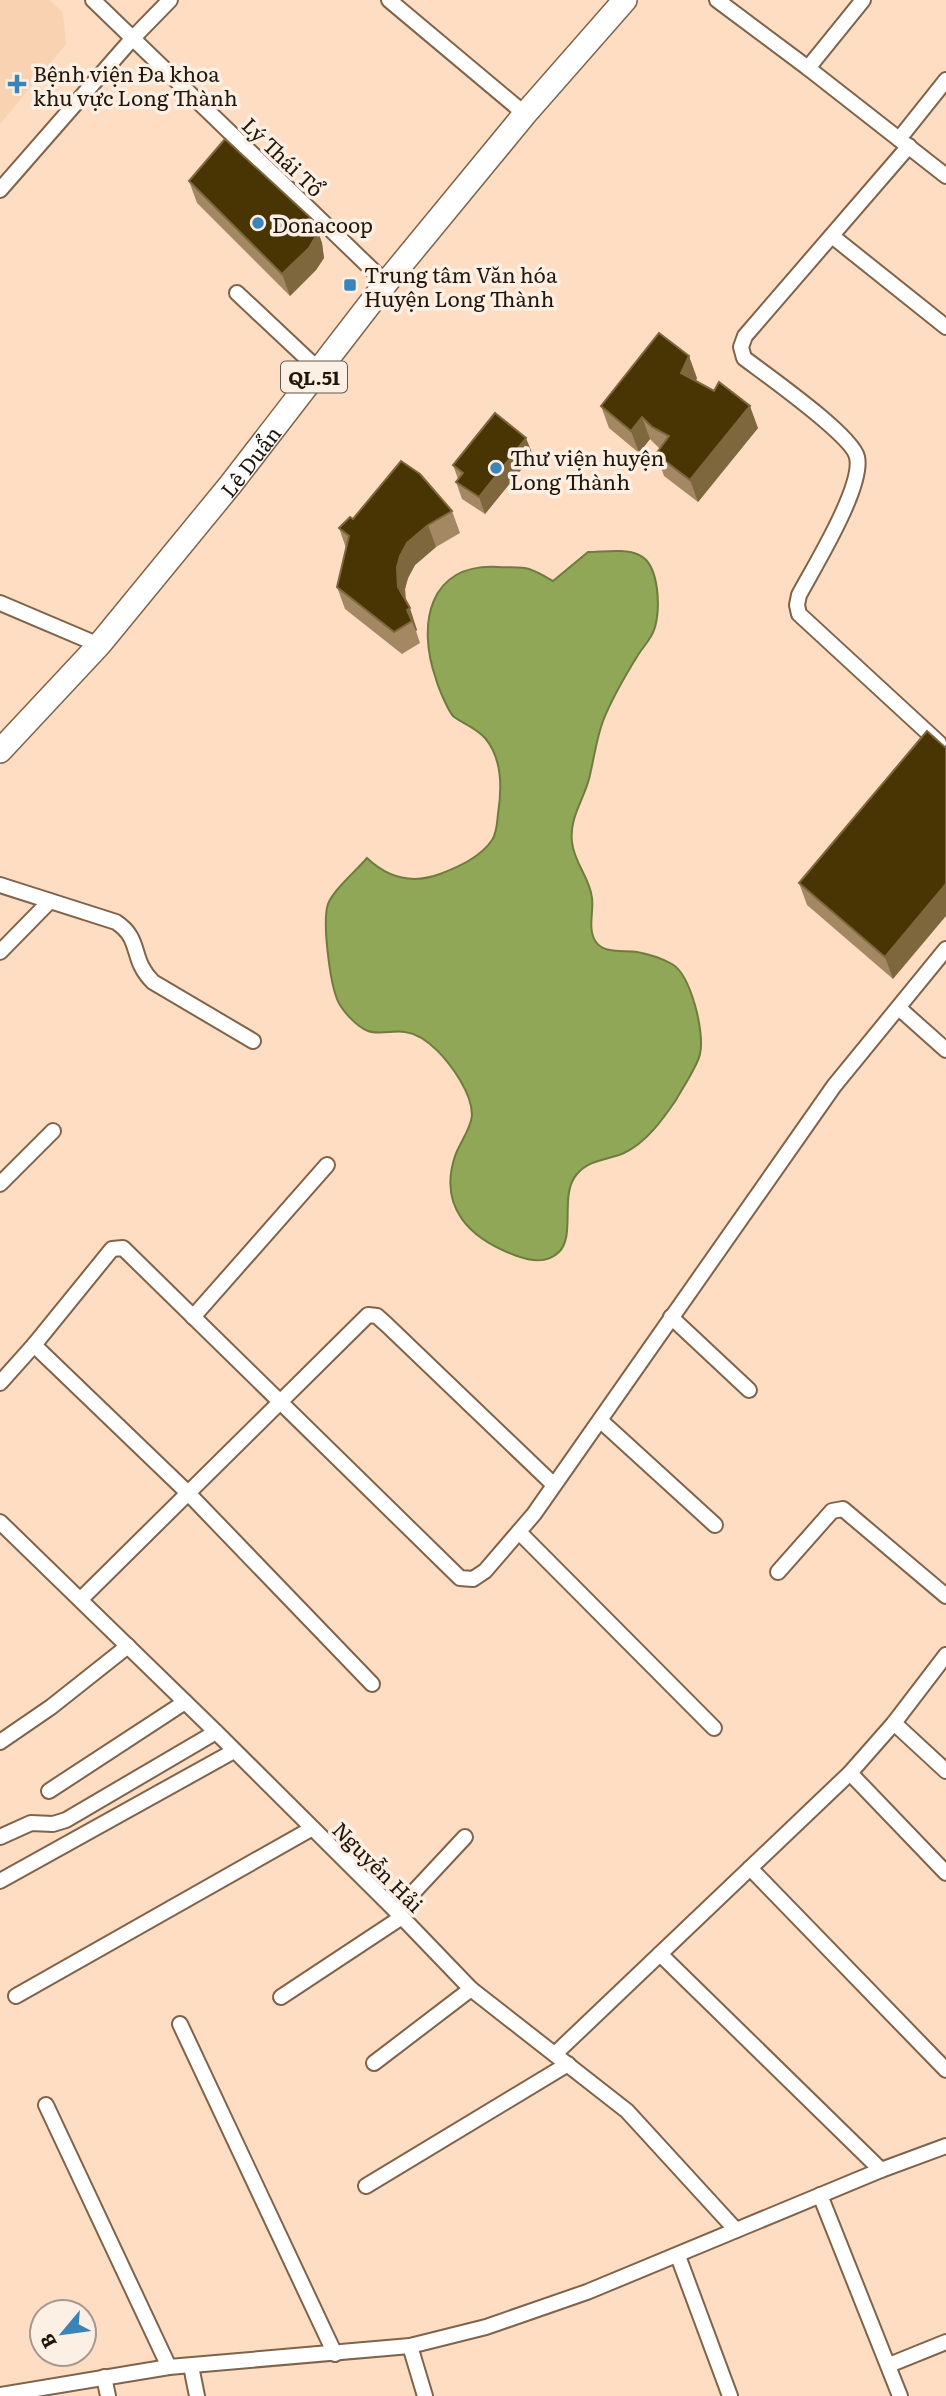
<svg xmlns="http://www.w3.org/2000/svg" width="946" height="2396" viewBox="0 0 946 2396" font-family="Literata,serif">
  <style>
    .built { fill: #f8d2b1 }
    .water { fill: #8fa756; stroke: #6e7c40; stroke-width: 2 }
    .lines { fill: none; stroke-linecap: round; stroke-linejoin: round }
    .street-casing { stroke: #7f634a; stroke-width: 18 }
    .primary-casing { stroke: #7f634a; stroke-width: 26 }
    .street { stroke: #fff; stroke-width: 14 }
    .primary { stroke: #fff; stroke-width: 23 }
    .wall { fill: #a48863 }
    .shaded-wall { fill: #7f673d }
    .building { fill: #493404; stroke: #7f673d; stroke-width: 2 }
    .poi-dot { fill: #3b84b8; stroke: #fcefe4; stroke-width: 2.5 }
    .labels { text-anchor: middle; dominant-baseline: central; stroke-width: 7; stroke-linejoin: round; paint-order: stroke }
    .shield { fill: #fcefe4; stroke: #63574d; stroke-width: 2 }
    .shield-label { font-size: 19px; font-weight: bold; fill: #22160c }
    .poi-label { font-size: 21px; fill: #22160c; stroke: #fcefe4; text-anchor: start }
    .street-label { font-size: 21px; fill: #22160c; stroke: #fcefe4 }
  </style>
  <rect width="100%" height="100%" fill="#feddc2"/>
  <polygon class="built" points="0,0 50,0 63,13 66,44 0,124"/>
  <path class="water" d="M588,552C603,552 626,548 639,555C660,564 661,612 654,630C651,639 643,647 638,655C625,676 612,698 603,721C596,740 594,759 589,779C583,801 569,819 572,842C574,863 590,878 592,898C594,912 587,929 596,942C604,954 624,950 637,952C648,954 663,959 672,964C691,975 705,1033 700,1054C698,1065 682,1089 676,1100C663,1119 646,1143 624,1153C608,1160 590,1159 577,1174C559,1194 576,1235 559,1252C547,1264 531,1261 517,1256C470,1239 438,1208 455,1156C460,1142 471,1129 472,1115C472,1103 466,1090 460,1080C449,1062 428,1035 405,1032C394,1030 379,1035 368,1031C357,1027 341,1010 337,999C330,981 322,922 328,904C333,890 357,870 367,858C388,878 413,884 440,874C458,867 481,857 492,840C497,833 497,822 498,814C502,789 503,759 485,738C476,728 464,724 454,717C449,713 438,687 436,679C417,625 428,563 498,567C508,568 520,566 529,569C538,572 546,577 553,581Z"/>
  <g class="lines">
    <defs>
      <g id="street">
        <polyline points="93,0 386,283"/>
        <polyline points="389,0 525,114"/>
        <polyline points="717,0 808,68 946,176"/>
        <polyline points="808,68 863,0"/>
        <polyline points="899,139 946,80"/>
        <path d="M909,146L745,336L741,347L744,358C765,374 852,435 857,457C864,486 814,567 799,595L797,605L799,614L939,743"/>
        <polyline points="0,190 132,39 170,0"/>
        <polyline points="832,236 946,327"/>
        <polyline points="237,293 319,370"/>
        <polyline points="0,603 99,645"/>
        <path d="M0,885L116,922C143,940 129,958 153,982L253,1041"/>
        <polyline points="0,952 50,901"/>
        <polyline points="900,1009 946,1050"/>
        <polyline points="0,1184 53,1131"/>
        <polyline points="193,1317 327,1165"/>
        <polyline points="671,1317 749,1390"/>
        <polyline points="34,1345 188,1493 372,1684"/>
        <polyline points="0,1383 34,1345 112,1249 123,1248 460,1578 473,1579 485,1571 534,1514 834,1086 946,949"/>
        <polyline points="601,1421 715,1525"/>
        <polyline points="0,1522 216,1732 396,1911 471,1989 627,2111 736,2230"/>
        <polyline points="519,1532 714,1728"/>
        <polyline points="778,1572 832,1511 843,1509 946,1596"/>
        <polyline points="81,1599 368,1315 377,1316 387,1325 554,1485"/>
        <polyline points="894,1723 946,1771"/>
        <polyline points="0,1742 51,1707 128,1646"/>
        <polyline points="850,1773 946,1873"/>
        <polyline points="49,1791 185,1702"/>
        <polyline points="0,1837 31,1823 53,1824 66,1820 216,1732"/>
        <polyline points="750,1868 946,2070"/>
        <polyline points="0,1881 234,1751"/>
        <polyline points="396,1911 465,1837"/>
        <polyline points="660,1954 881,2170"/>
        <polyline points="16,1996 311,1829"/>
        <polyline points="281,1997 402,1917"/>
        <polyline points="180,2024 335,2354"/>
        <polyline points="556,2053 850,1773 894,1723 946,1655"/>
        <polyline points="374,2063 471,1989"/>
        <polyline points="46,2105 169,2367"/>
        <polyline points="366,2186 568,2064"/>
        <polyline points="820,2195 900,2396"/>
        <polyline points="678,2256 730,2396"/>
        <polyline points="410,2346 425,2396"/>
        <polyline points="889,2365 946,2342"/>
        <polyline points="191,2366 197,2396"/>
        <polyline points="104,2377 108,2396"/>
        <polyline points="0,2395 169,2367 410,2346 486,2327 587,2292 881,2170 946,2146"/>
      </g>
      <g id="primary">
        <path id="s1" d="M0,751L99,645L231,484L386,283L525,114L625,0"/>
      </g>
    </defs>
    <use href="#street" class="street-casing"/>
    <use href="#primary" class="primary-casing"/>
    <use href="#street" class="street"/>
    <use href="#primary" class="primary"/>
  </g>
  <g class="wall">
    <polygon points="189,181 314,221 322,243 324,258 316,270 290,296 197,203"/>
    <polygon points="697,378 696,381 758,428 698,502 664,476 656,454 660,449 650,439 639,453 609,428 601,406"/>
    <polygon points="533,455 485,514 462,499 456,482 458,479 453,465"/>
    <polygon points="452,511 460,533 436,547 415,565 408,578 405,589 406,601 417,630 416,631 420,643 402,654 345,609 337,587 346,548 339,528 353,519"/>
    <polygon points="927,731 893,979 807,905 799,883"/>
  </g>
  <g class="shaded-wall">
    <polygon points="314,221 322,243 324,258 316,270 290,296 282,274"/>
    <polygon points="689,356 697,378 689,395 681,373"/>
    <polygon points="750,406 758,428 698,502 690,480"/>
    <polygon points="642,417 650,439 639,453 631,431"/>
    <polygon points="526,438 533,455 485,514 479,497"/>
    <polygon points="428,525 436,547 415,565 408,578 405,589 406,609 398,587 397,567 400,556 407,543"/>
    <polygon points="410,608 417,630 416,631 407,610"/>
    <polygon points="946,884 946,916 893,979 885,957"/>
  </g>
  <g class="building">
    <polygon points="225,139 314,221 316,236 309,248 282,274 189,181"/>
    <polygon points="659,333 689,356 681,373 714,391 719,382 750,406 690,480 656,454 669,436 652,427 642,417 631,431 601,406"/>
    <polygon points="495,413 526,438 479,497 456,482 463,473 453,465"/>
    <polygon points="401,461 420,474 452,511 428,525 407,543 400,556 397,567 398,587 410,608 407,610 412,621 394,632 337,587 349,536 339,528 350,517 353,519"/>
    <polygon points="927,731 946,748 946,884 885,957 799,883"/>
  </g>
  <g class="poi-dot">
    <path d="M13.5 73.5h7v7h7v7h-7v7h-7v-7h-7v-7h7z"/>
    <circle cx="258" cy="223" r="7"/>
    <rect x="343" y="278" width="14" height="14" rx="3.5"/>
    <circle cx="496" cy="468" r="7"/>
  </g>
  <g class="labels">
    <rect class="shield" x="281" y="361.5" width="66" height="31" rx="5"/>
    <g class="shield-label">
      <text x="314" y="377">QL.51</text>
    </g>
    <g class="poi-label">
      <text x="33" y="72">Bệnh viện Đa khoa<tspan x="33" dy="24">khu vực Long Thành</tspan></text>
      <text x="272" y="223">Donacoop</text>
      <text x="364" y="273">Trung tâm Văn hóa<tspan x="364" dy="24">Huyện Long Thành</tspan></text>
      <text x="510" y="456">Thư viện huyện<tspan x="510" dy="24">Long Thành</tspan></text>
    </g>
    <g class="street-label">
      <text transform="translate(284 156) rotate(44)">Lý Thái Tổ</text>
      <text stroke="none"><textPath href="#s1" startOffset="383">Lê Duẩn</textPath></text>
      <text transform="translate(379 1866) rotate(45)">Nguyễn Hải</text>
    </g>
  </g>
  <g transform="translate(63 2333) rotate(241)"><circle r="33" fill="#fcefe4" stroke="#a5988e" stroke-width="2"/>
  <path d="M0-5L12 26L0 18L-12 26Z" fill="#3b84b8"/>
  <text y="-10" font-size="19" font-weight="bold" text-anchor="middle" fill="#22160c">B</text>
  </g>
</svg>
